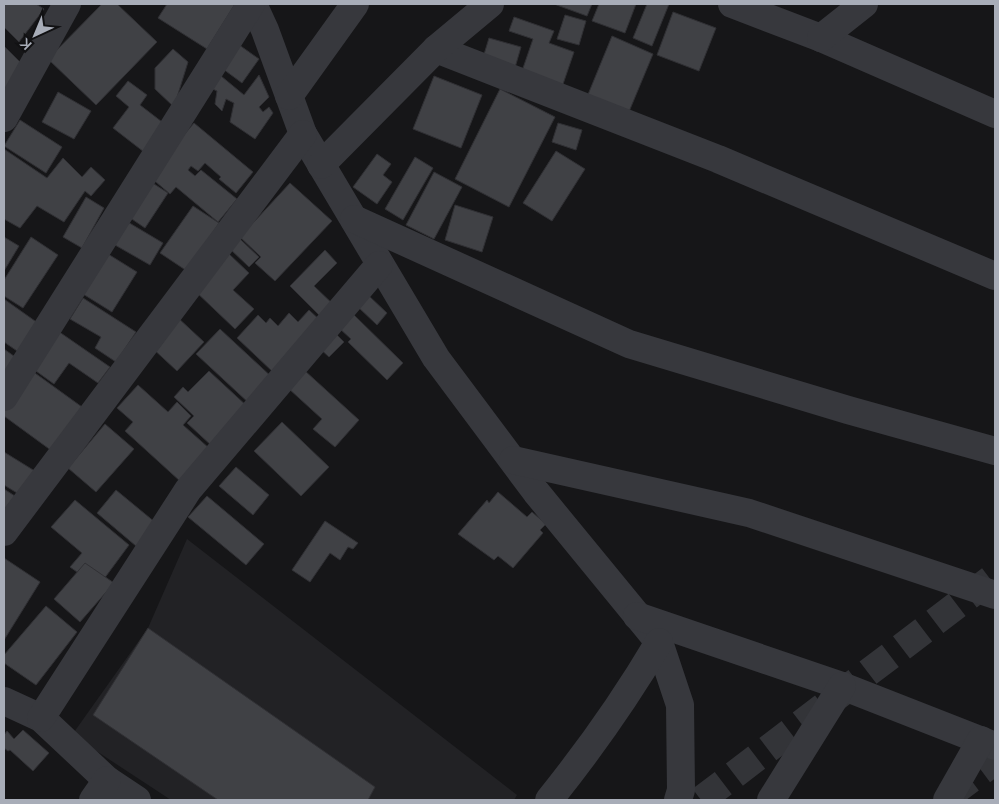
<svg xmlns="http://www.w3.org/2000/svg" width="999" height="804" viewBox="0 0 999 804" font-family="Mulish,sans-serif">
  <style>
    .built { fill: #222225 }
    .building { fill: #404145; stroke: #303034 }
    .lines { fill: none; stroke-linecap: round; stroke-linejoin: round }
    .major-tunnel { stroke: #333438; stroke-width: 28; stroke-dasharray: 28 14; stroke-linecap: butt }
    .minor { stroke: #37383d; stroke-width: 28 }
  </style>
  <rect width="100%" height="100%" fill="#161618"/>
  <polygon class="built" points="187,539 517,795 514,800 171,800 72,735 148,628"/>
  <g class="building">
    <polygon points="4,4 36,4 44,9 19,42 4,27"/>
    <polygon points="102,4 117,4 157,42 96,105 48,59"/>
    <polygon points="167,4 235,4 207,49 158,18"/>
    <polygon points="554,4 592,4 587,16"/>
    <polygon points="599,4 636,4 625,33 592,21"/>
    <polygon points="647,4 669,4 652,46 633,38"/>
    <polygon points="673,12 716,28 699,71 657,55"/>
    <polygon points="565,15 586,21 579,45 557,39"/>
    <polygon points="514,17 554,31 549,43 574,52 562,87 521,74 533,39 509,31"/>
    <polygon points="612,36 653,54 628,114 587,97"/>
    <polygon points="489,38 521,47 514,71 482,61"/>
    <polygon points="235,42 259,59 242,83 219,66"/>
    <polygon points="5,47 24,66 4,98 4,48"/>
    <polygon points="173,49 188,62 174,107 155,89 155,68"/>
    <polygon points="259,75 269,97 259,107 263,112 269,107 273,113 255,139 230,122 234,103 226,99 222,111 215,104 217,91 206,86 221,76 244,95"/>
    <polygon points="434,76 482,95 461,148 413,129"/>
    <polygon points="128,81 147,95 140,105 166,125 144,152 113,128 129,107 116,96"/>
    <polygon points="500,89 555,117 509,207 455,179"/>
    <polygon points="58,92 91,111 74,139 42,122"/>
    <polygon points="20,120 62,147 46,173 4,146"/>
    <polygon points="194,123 253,172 236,193 219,179 221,177 205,163 198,171 191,166 188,170 195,176 201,170 237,199 218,222 176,187 170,194 149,176"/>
    <polygon points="558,123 582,130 576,150 552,142"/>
    <polygon points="4,149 47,178 63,158 82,177 91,167 105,180 91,196 85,191 64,222 37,206 20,228 4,219"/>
    <polygon points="556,151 585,169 552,221 523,203"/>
    <polygon points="377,154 391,164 383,175 392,182 377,204 353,187"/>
    <polygon points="415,157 433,168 403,220 385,209"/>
    <polygon points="434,172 462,187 434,239 406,225"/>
    <polygon points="148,180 168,193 145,228 126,215"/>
    <polygon points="290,183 332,221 275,281 255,263 261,257 240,237"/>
    <polygon points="86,197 104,208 82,248 63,237"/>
    <polygon points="455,205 493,217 482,252 445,240"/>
    <polygon points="193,206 219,223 187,271 160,253"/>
    <polygon points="121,218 163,243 150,265 108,241"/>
    <polygon points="4,237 19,246 4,271"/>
    <polygon points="31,237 58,255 23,308 4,296 4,280"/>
    <polygon points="239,238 259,257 249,267 229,248"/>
    <polygon points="325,250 337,263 314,286 337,308 325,321 290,286"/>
    <polygon points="227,252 249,273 233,290 254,309 235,329 193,289"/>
    <polygon points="108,254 137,272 112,312 83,294"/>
    <polygon points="368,295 387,313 377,325 357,306"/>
    <polygon points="83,298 136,332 116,362 95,348 101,337 70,319"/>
    <polygon points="4,299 42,326 23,355 4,342"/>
    <polygon points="309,310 323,323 275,374 237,338 258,315 266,323 270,318 278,326 289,313 298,322"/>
    <polygon points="353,314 403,363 387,380 348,342 351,339 339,328"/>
    <polygon points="176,316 204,342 177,371 149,345"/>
    <polygon points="55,329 110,367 98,383 69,363 54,384 29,366"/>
    <polygon points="220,329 275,380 251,405 196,354"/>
    <polygon points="332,330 344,342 329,357 317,346"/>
    <polygon points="4,349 18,359 4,381"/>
    <polygon points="28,368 82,407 52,451 4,416 4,403"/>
    <polygon points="304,370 359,420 335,447 313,429 322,419 288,388"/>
    <polygon points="209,371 249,408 213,447 187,423 194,416 174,397 183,387 188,392"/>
    <polygon points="138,385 168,412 177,402 191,416 183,425 210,449 181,482 125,431 133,422 117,408"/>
    <polygon points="282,422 329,467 301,496 254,451"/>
    <polygon points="105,424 134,449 96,492 68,468"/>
    <polygon points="4,452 38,473 22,496 4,485"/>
    <polygon points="236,467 269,495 253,515 219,486"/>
    <polygon points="4,489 18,498 4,520"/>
    <polygon points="116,490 156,523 136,546 97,513"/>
    <polygon points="498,492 527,517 532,512 546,524 540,530 543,533 513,568 498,556 494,560 458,534 487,500 489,503"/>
    <polygon points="207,496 264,544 246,565 188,517"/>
    <polygon points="75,500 129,545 98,587 70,567 82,553 51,527"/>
    <polygon points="325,521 358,543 353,549 348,547 340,560 330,553 310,582 292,570"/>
    <polygon points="4,558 40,582 4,640"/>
    <polygon points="85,563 114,583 80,622 54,599"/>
    <polygon points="46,606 77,632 36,685 4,663 4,655"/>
    <polygon points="148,628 375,787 368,800 218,800 93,715"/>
    <polygon points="23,730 49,753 33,771 10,750 8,751 4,748 4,735 7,731 14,739"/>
  </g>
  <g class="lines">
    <g class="major-tunnel">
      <polyline points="948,796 995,761"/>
      <polyline points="701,800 995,576"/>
    </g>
    <g class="minor">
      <polyline points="253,4 265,30 303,134 436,358 536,492 659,642 680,705 681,790 678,800"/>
      <polyline points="732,4 821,38 995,114"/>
      <polyline points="821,38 864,4"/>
      <polyline points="436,49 718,159 995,276"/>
      <polyline points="289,96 355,4"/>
      <polyline points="4,118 67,4"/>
      <polyline points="321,165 436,49 490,4"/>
      <polyline points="354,219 629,344 848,410 995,451"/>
      <polyline points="4,397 251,4"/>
      <polyline points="513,460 749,513 995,595"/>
      <polyline points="4,532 303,134"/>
      <polyline points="637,616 842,686 995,746"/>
      <polyline points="4,701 41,718 107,780 137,800"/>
      <polyline points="41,718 188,490 379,265"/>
      <polyline points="93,800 107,780"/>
      <path d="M549,800C590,749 626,698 659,642"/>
      <polyline points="771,800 842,686"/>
      <polyline points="947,800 981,740"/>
    </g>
  </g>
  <rect width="999" height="804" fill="none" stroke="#a8adb8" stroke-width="10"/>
  <g transform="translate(35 35) rotate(224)" stroke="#111113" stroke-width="4" paint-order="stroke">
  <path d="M0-4L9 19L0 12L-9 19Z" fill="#a8adb8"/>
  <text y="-8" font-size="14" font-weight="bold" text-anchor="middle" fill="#a8adb8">K</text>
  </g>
</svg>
